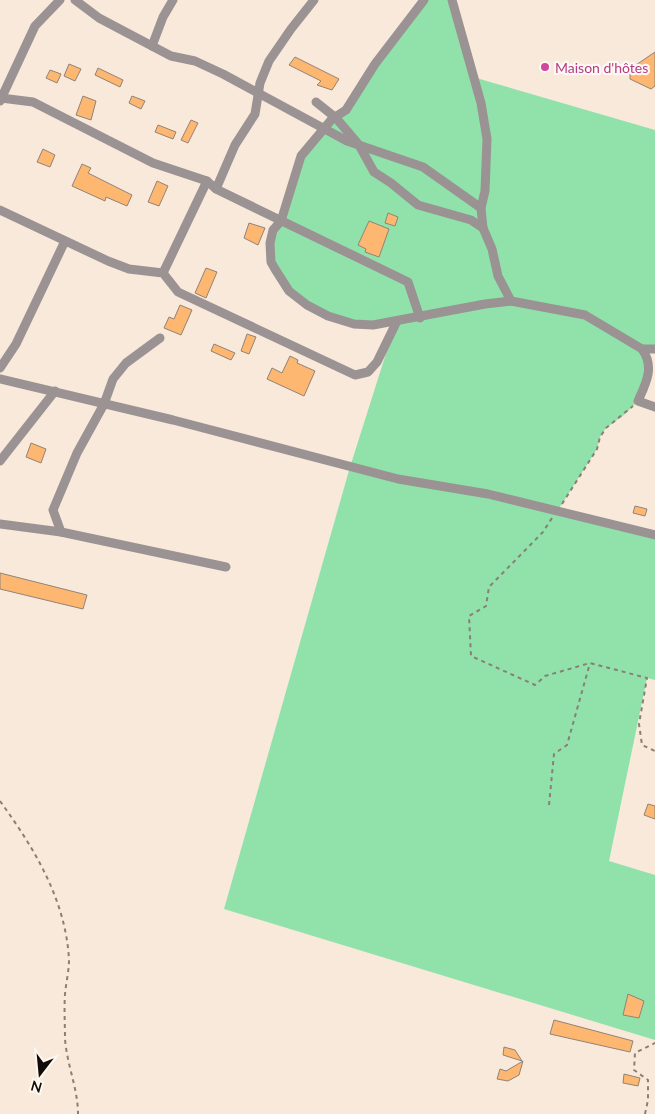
<svg xmlns="http://www.w3.org/2000/svg" width="655" height="1114" viewBox="0 0 655 1114" font-family="Lato,sans-serif">
  <style>
    .green { fill: #90e2aa }
    .building { fill: #feb771; stroke: #918377 }
    .lines { fill: none; stroke-linecap: round; stroke-linejoin: round }
    .path { stroke: #897f76; stroke-width: 2; stroke-dasharray: 4 4; stroke-linecap: butt }
    .street { stroke: #9b9293; stroke-width: 9 }
    .hotel-dot { fill: #d1479c; stroke: #fef8f2; stroke-width: 2 }
    .labels { text-anchor: middle; dominant-baseline: central; stroke-width: 4.5; stroke-linejoin: round; paint-order: stroke }
    .hotel-label { font-size: 14px; fill: #b23c85; stroke: #fef8f2; text-anchor: start }
  </style>
  <rect width="100%" height="100%" fill="#f8e9db"/>
  <polygon class="green" points="424,0 451,0 473,77 655,130 655,349 643,349 650,369 638,401 624,415 606,428 600,437 597,449 558,510 655,535 655,680 647,678 609,861 655,875 655,1040 224,909 350,467 396,322 359,324 307,305 275,269 270,243 301,156 346,110"/>
  <g class="building">
    <polygon points="655,52 655,86 651,89 630,79 630,69"/>
    <polygon points="295,57 339,79 332,90 317,85 321,81 289,65"/>
    <polygon points="69,64 81,69 75,81 64,76"/>
    <polygon points="98,68 123,80 120,87 95,75"/>
    <polygon points="50,70 61,74 57,83 46,78"/>
    <polygon points="83,96 96,101 91,120 76,115"/>
    <polygon points="132,96 145,101 141,109 129,103"/>
    <polygon points="191,120 198,123 188,143 181,140"/>
    <polygon points="158,125 176,132 173,139 155,132"/>
    <polygon points="43,149 55,155 50,167 37,162"/>
    <polygon points="82,164 91,168 88,173 132,195 127,206 106,197 105,201 72,186"/>
    <polygon points="157,181 168,186 159,206 148,202"/>
    <polygon points="388,213 398,217 395,226 385,223"/>
    <polygon points="369,221 389,229 379,257 365,252 366,249 358,245"/>
    <polygon points="249,223 265,228 258,245 244,238"/>
    <polygon points="206,268 217,272 206,298 195,293"/>
    <polygon points="180,305 192,310 181,335 164,328 169,317 174,319"/>
    <polygon points="247,334 256,337 249,354 241,351"/>
    <polygon points="214,344 235,353 231,360 211,351"/>
    <polygon points="290,356 298,360 297,363 315,371 304,396 267,379 272,368 282,373"/>
    <polygon points="31,443 46,449 41,463 26,457"/>
    <polygon points="635,506 647,509 645,516 633,513"/>
    <polygon points="0,573 87,595 83,609 0,589"/>
    <polygon points="648,804 655,806 655,819 644,815"/>
    <polygon points="628,994 644,1001 639,1018 623,1015"/>
    <polygon points="554,1020 633,1041 630,1052 550,1034"/>
    <polygon points="504,1047 515,1050 522,1061 503,1055"/>
    <polygon points="523,1061 519,1075 508,1081 497,1079 500,1069 506,1071"/>
    <polygon points="624,1074 640,1078 638,1086 623,1083"/>
  </g>
  <g class="lines">
    <g class="path">
      <polyline points="562,504 597,449 600,437 606,428 633,406"/>
      <polyline points="552,518 543,532 489,587 486,606 469,616 471,656 535,685 545,676 590,663 647,678 639,724 642,745 655,751"/>
      <path d="M0,801C34,848 66,900 69,960C69,971 66,983 65,994C64,1009 65,1024 65,1039C67,1065 78,1089 78,1114"/>
      <polyline points="549,805 554,754 567,745 590,663"/>
      <polyline points="645,1114 648,1100 648,1080 634,1070 635,1053 655,1043"/>
    </g>
    <g class="street">
      <polyline points="75,0 99,18 152,46 171,56 195,61 223,74 347,141 423,167 481,208"/>
      <path d="M424,0L375,64L346,110L332,119L301,156L281,221L273,230L270,243L271,262L275,269L289,291L307,305L328,316L354,324L373,325L485,304L511,301L585,315L642,349C655,367 646,383 638,401L655,407"/>
      <polyline points="452,0 481,103 487,139 485,191 481,208 483,228 492,249 498,276 511,301"/>
      <polyline points="152,46 163,17 173,0"/>
      <polyline points="1,98 33,102 153,163 207,181 216,189 235,145 255,114 260,83 269,61 291,29 314,0"/>
      <polyline points="0,101 35,26 60,0"/>
      <polyline points="316,102 336,118 359,145 374,172 391,183 418,205 471,220 483,228"/>
      <polyline points="216,189 408,282 420,318"/>
      <polyline points="0,210 108,261 129,269 163,273 178,292 355,375 368,372 377,362 397,321"/>
      <polyline points="163,273 207,181"/>
      <polyline points="642,349 655,349"/>
      <polyline points="0,368 16,344 65,241"/>
      <polyline points="0,379 173,420 398,479 488,494 655,535"/>
      <polyline points="0,461 55,391"/>
      <polyline points="0,524 61,532 226,567"/>
      <polyline points="61,532 53,510 77,453 104,404 113,379 126,363 160,338"/>
    </g>
  </g>
  <circle class="hotel-dot" cx="545" cy="67" r="5"/>
  <g class="labels">
    <g class="hotel-label">
      <text x="555" y="67">Maison d'hôtes</text>
    </g>
  </g>
  <g transform="translate(40 1074) rotate(196)" stroke="#fef8f2" stroke-width="4" paint-order="stroke">
  <path d="M0-4L9 19L0 12L-9 19Z" fill="#110c08"/>
  <text y="-8" font-size="14" font-weight="bold" text-anchor="middle" fill="#110c08">N</text>
  </g>
</svg>
